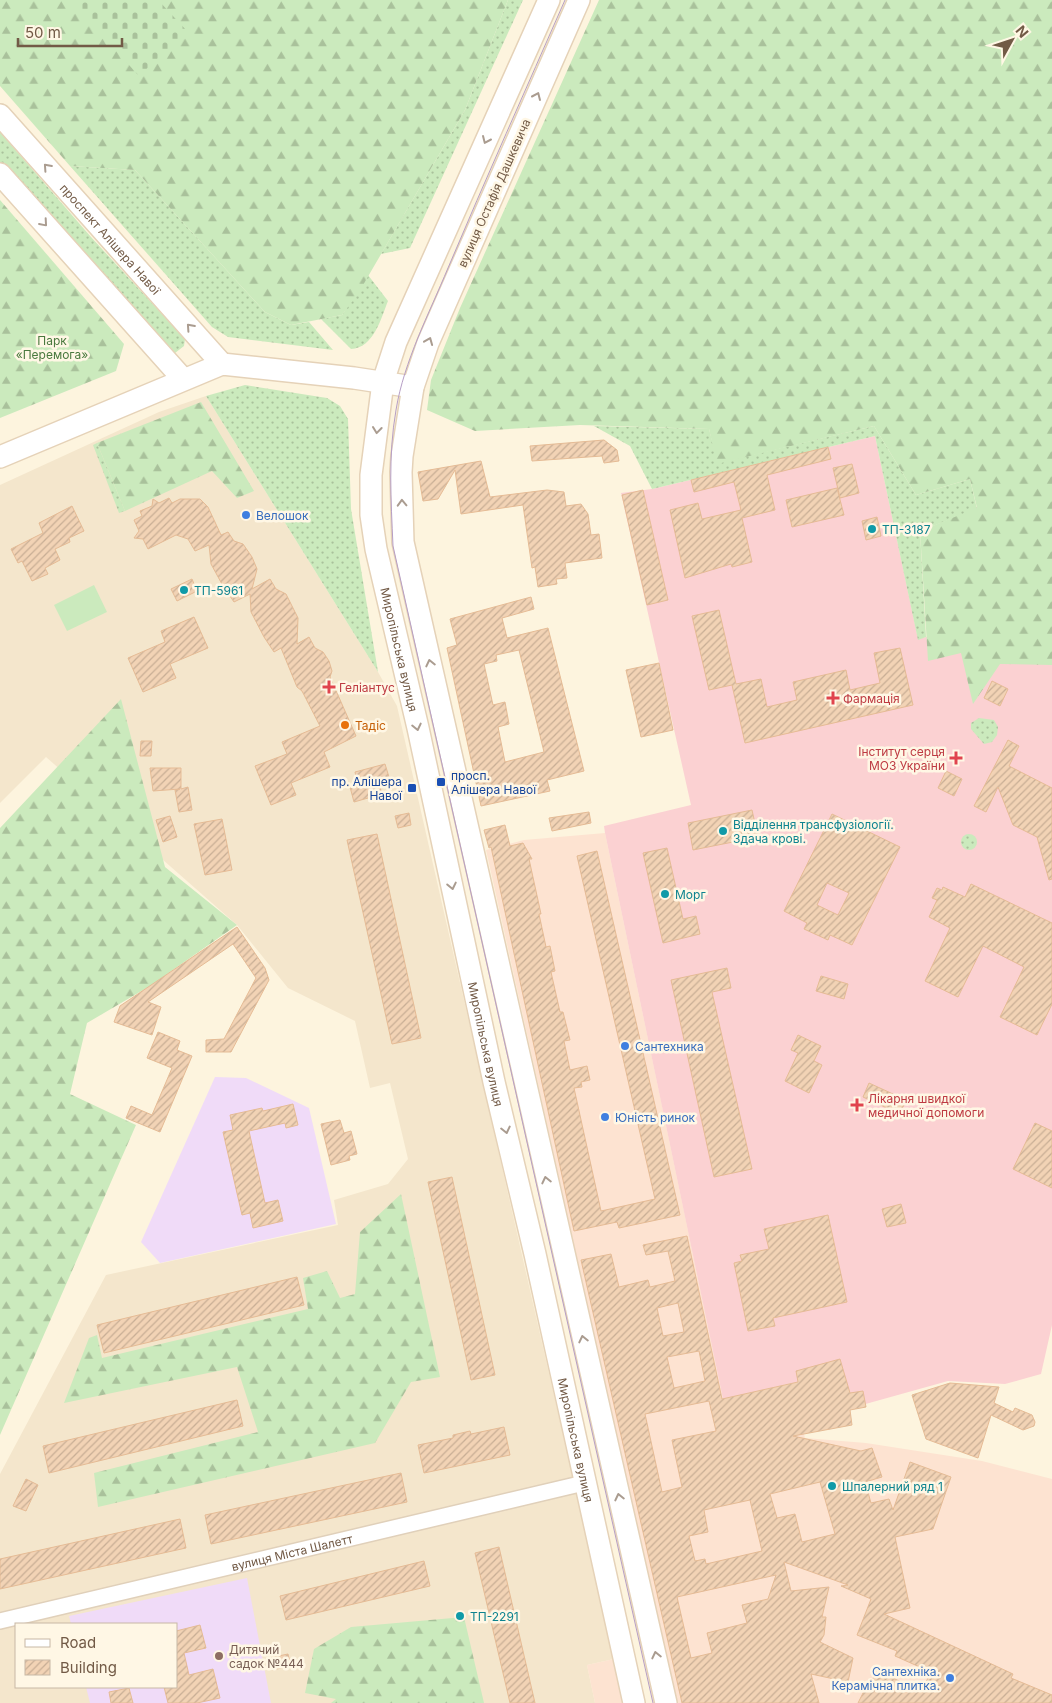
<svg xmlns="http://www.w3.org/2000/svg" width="1052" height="1703" viewBox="0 0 1052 1703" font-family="Inter,sans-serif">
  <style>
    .residential { fill: #f4e6cc; fill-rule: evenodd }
    .commercial { fill: #fde3d1 }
    .education { fill: #f0dbf8 }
    .medical { fill: #fbd1d2 }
    .grass { fill: url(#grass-dots) }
    .forest { fill: url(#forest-firs) }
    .cemetery { fill: url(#cemetery-stones) }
    .pitch { fill: #cbeabd }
    .building { fill: url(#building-hatch); stroke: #e5bb95; fill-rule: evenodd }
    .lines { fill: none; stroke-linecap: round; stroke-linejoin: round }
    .street-casing { stroke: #e0d0ba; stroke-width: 18 }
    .secondary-casing { stroke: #e5d2b8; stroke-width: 24 }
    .street { stroke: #fff; stroke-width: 15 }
    .secondary { stroke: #fff; stroke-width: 21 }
    .tram { stroke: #b69ec5; stroke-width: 1 }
    .oneway { stroke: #aa9c90 }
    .shop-dot { fill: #3f7fe0; stroke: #fff7e5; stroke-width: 2 }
    .culture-dot { fill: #0f9aa8; stroke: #fff7e5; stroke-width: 2 }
    .health-dot { fill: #e0444e; stroke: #fff7e5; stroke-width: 2 }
    .food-dot { fill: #e8710a; stroke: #fff7e5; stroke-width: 2 }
    .transit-dot { fill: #1a4fb4; stroke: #fff7e5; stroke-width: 2 }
    .education-dot { fill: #8d6e63; stroke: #fff7e5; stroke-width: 2 }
    .labels { text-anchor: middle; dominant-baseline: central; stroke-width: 5; stroke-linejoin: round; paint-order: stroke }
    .street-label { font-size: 12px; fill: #725a46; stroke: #fff7e5 }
    .park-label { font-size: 12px; fill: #4a793e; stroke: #fff7e5 }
    .shop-label { font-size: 12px; fill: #366cbe; stroke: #fff7e5; text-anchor: start }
    .culture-label { font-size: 12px; fill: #0d838f; stroke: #fff7e5; text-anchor: start }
    .health-label { font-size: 12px; fill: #be3a42; stroke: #fff7e5; text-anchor: start }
    .food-label { font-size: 12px; fill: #c56008; stroke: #fff7e5; text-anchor: start }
    .transit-label { font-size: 12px; fill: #164399; stroke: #fff7e5; text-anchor: start }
    .education-label { font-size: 12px; fill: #785e54; stroke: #fff7e5; text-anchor: start }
  </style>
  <defs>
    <pattern id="grass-dots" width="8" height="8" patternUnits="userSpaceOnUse" patternTransform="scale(1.25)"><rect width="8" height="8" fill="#cbeabd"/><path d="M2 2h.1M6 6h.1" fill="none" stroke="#a9c19b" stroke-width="1.8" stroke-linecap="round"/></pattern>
    <pattern id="forest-firs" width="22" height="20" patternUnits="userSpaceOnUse" patternTransform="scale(1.25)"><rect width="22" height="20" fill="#cbeabd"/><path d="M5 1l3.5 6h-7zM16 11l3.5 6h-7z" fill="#a9c19b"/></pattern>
    <pattern id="cemetery-stones" width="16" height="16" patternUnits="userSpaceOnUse" patternTransform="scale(1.25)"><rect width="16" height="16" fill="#cbeabd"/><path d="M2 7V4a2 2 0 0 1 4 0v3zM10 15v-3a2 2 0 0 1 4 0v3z" fill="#a9c19b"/></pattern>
    <pattern id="building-hatch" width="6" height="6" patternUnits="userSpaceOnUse" patternTransform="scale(1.25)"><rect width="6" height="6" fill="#f2d3b5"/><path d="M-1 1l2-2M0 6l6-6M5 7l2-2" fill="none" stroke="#c8ae95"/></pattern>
  </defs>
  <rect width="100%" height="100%" fill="#fdf4de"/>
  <path class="residential" d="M206,396L378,672L397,706L614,1659L587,1665L595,1703H0V1474L106,1275L338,1225L334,1200L388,1184L408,1159L390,1083L370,1088L355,1021L288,988L237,925L46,757L0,803V485L159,412ZM16,1624H176V1687H16Z"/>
  <g class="commercial">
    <polygon points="605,833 723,1398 792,1383 805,1438 866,1443 982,1461 1052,1479 1052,1703 676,1703 486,850 524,840"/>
    <polygon points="614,1659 624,1703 595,1703 587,1665"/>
  </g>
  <g class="education">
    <polygon points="215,1077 246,1078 309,1108 336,1224 160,1263 141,1242"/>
    <polygon points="247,1578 271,1703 90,1703 86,1687 176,1687 176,1624 71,1624 69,1616"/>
  </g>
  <polygon class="medical" points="875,436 918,639 1052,605 1052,1325 1041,1374 1005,1384 948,1381 801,1422 792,1383 723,1399 605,833 604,826 691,805 621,493 652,489"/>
  <g class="grass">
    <polygon points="508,0 523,0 410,248 381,254 465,110"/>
    <polygon points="0,132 91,237 185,339 184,346 175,353 166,351 0,164"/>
    <polygon points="70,166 135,170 265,312 291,325 309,322 333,350 228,337 212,327"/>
    <path d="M368,275L388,301C381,318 374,348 351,349L321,319L342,315Z"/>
    <polygon points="245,385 327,398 340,406 348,419 351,509 378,672 206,396"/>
    <polygon points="594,426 709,429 718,463 874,426 916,495 970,479 977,509 920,531 926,637 918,640 875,436 652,489 630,446"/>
    <polygon points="97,443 125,511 119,513 93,445"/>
    <polygon points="979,718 994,720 998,727 997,735 992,742 984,744 971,729 971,723"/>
    <circle cx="969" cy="842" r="8"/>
  </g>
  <g class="forest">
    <polygon points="0,0 508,0 465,110 359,292 342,315 291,325 265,312 135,170 70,166 0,86"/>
    <polygon points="599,0 1052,0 1052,665 1000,664 973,704 961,653 928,661 920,531 977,508 970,479 916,495 874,426 717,464 709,429 580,425 475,431 427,410 431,380 460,308"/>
    <polygon points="0,200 124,344 116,371 0,418"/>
    <polygon points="201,402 254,491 237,498 212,471 125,511 97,443"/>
    <polygon points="121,699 165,867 237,925 150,986 87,1023 70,1094 136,1125 0,1435 0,828"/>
    <polygon points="401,1194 440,1377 411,1382 375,1443 98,1507 94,1473 258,1432 237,1367 64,1403 89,1338 97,1335 102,1358 308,1309 303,1278 327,1271 340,1298 355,1294 360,1232"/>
    <polygon points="464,1617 484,1703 331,1703 336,1699 305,1693 314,1649 351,1627"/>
  </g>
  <polygon class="cemetery" points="70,0 158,0 187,31 139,76"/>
  <polygon class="pitch" points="94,585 107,612 67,631 54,605"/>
  <g class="building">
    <polygon points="604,440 617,450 619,461 604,463 602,456 532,461 530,446"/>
    <polygon points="828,447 831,459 767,475 775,510 742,518 752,562 732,567 731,564 685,578 670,510 698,503 702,519 741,510 734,482 694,492 691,480"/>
    <polygon points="481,461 490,497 547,490 564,492 566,506 581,504 588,514 591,535 599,534 602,558 565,563 567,578 556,579 557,584 538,587 535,567 532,568 523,505 461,514 455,470 438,499 423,501 418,472"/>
    <polygon points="852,464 859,493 840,498 833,468"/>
    <polygon points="837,488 844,515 792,527 786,500"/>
    <polygon points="643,490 668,600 647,605 622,495"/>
    <polygon points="169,498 172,503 180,499 200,499 208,507 221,535 228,532 234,541 243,544 252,557 257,569 252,589 270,579 276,589 286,594 298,618 297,644 309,637 315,648 323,652 329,661 332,671 330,677 356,736 324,752 330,767 291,783 296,795 271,805 255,766 287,754 282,742 320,726 302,691 297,687 281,648 274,652 264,637 251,612 250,594 234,602 223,586 211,564 209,545 195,551 188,539 176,535 148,549 143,539 134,538 139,531 134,520 142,516 140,511 152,506 153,499 159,503"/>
    <polygon points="72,506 84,531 69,538 70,542 55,549 60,560 45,568 48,574 32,581 22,561 18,563 11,549 43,533 39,523"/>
    <polygon points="877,517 881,536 866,540 862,521"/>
    <polygon points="192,579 197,591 177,601 171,589"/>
    <path d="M531,597L534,609L502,618L507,638L548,628L584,771L547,780L550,791L481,806L447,648L457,645L450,619ZM519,650L544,752L505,762L498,727L509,724L505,702L493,705L484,664L497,661L496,655Z"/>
    <polygon points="719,610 736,684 761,679 767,707 797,700 793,682 846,670 850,690 880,683 874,653 900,648 913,705 745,743 732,685 709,690 692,616"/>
    <polygon points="194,617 208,648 170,664 176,678 143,692 128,658 165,642 161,631"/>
    <polygon points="659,663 673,730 641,737 626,670"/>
    <polygon points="992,681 1008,689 1000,706 984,698"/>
    <polygon points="1008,740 1019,746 1009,766 1052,788 1052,879 1049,880 1037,837 1013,825 998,787 986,812 974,806"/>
    <polygon points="141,741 152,741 151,756 140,756"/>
    <polygon points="385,764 389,777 378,780 382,794 354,802 350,787 358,785 355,772"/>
    <polygon points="150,768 181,768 181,789 188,787 192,810 179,812 175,790 180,789 153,791"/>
    <polygon points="946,771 962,779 954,796 938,788"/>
    <polygon points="752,810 758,837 693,850 688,823"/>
    <polygon points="589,812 591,823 552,831 549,818"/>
    <polygon points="409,813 411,825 398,828 395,816"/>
    <path d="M832,814L900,847L852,945L830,935L828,940L804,929L807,923L784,911ZM827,883L849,893L838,915L817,905Z"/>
    <polygon points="170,816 177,837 163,842 156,820"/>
    <polygon points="222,819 232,870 205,875 194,824"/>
    <polygon points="505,825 510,846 523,843 532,859 529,859 541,914 539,914 546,947 550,946 555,971 551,972 560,1012 563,1012 570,1040 564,1041 570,1070 587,1066 590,1080 581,1082 582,1087 574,1088 601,1211 655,1199 577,856 597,851 680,1215 619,1228 617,1222 574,1231 491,847 489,848 484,830"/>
    <polygon points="377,834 421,1038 392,1044 347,840"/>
    <polygon points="667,848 683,919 696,916 700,934 663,943 643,853"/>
    <polygon points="971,884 1052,923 1052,1004 1037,1035 1000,1017 1024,967 983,946 958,997 925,981 950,928 929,917 937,900 932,898 937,888 942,890 943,887 965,897"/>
    <polygon points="237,927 265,968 269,980 231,1052 206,1052 206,1040 224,1039 256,978 233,944 148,1002 161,1007 152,1035 114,1022 120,1006"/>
    <polygon points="727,968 731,988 712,992 752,1169 714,1177 671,980"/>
    <polygon points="821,976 848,984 844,999 816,991"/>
    <polygon points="158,1032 180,1041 177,1050 192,1056 160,1132 126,1118 131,1106 152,1115 172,1068 147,1058"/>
    <polygon points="798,1035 821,1046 814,1061 822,1065 809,1093 785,1081 798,1053 791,1050"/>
    <polygon points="869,1083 906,1100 900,1114 863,1097"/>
    <polygon points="293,1104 298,1125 286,1128 285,1123 249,1131 265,1203 278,1200 283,1221 253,1228 250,1213 242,1215 223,1132 233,1130 230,1115 262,1108 263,1111"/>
    <polygon points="340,1120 344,1133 351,1131 357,1154 349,1156 350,1160 331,1165 321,1124"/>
    <polygon points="1035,1123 1052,1131 1052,1188 1013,1169"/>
    <polygon points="452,1177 495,1375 471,1380 428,1182"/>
    <polygon points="901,1204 906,1223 887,1227 882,1209"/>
    <polygon points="828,1215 847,1302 773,1318 775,1326 748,1331 734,1263 742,1261 740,1255 769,1249 764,1229"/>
    <path d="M687,1236L722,1399L798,1382L796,1371L840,1359L850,1393L863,1391L866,1407L850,1410L852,1425L793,1436L861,1451L872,1448L882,1477L865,1482L871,1503L889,1499L893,1510L910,1462L951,1477L933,1529L895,1537L910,1608L884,1614L1013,1674L1011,1678L1052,1695V1703H858L869,1681L876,1676L887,1675L921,1692L931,1672L895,1656L897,1651L857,1635L871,1599L841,1586L848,1585L784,1562L791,1591L829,1587L822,1617H826L824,1635L820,1642L853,1658L848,1682L811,1674L819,1703H682L581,1260L611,1254L619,1287L648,1280L650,1287L675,1281L668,1251L646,1255L643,1245ZM678,1303L684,1332L663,1336L657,1308ZM699,1351L705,1381L674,1388L667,1357ZM709,1401L716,1431L672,1440L682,1487L662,1492L645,1414ZM820,1482L835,1534L802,1542L795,1514L777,1518L770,1494ZM750,1500L762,1551L706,1564L705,1559L695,1561L689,1536L708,1532L704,1510ZM776,1575L768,1599L742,1605L747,1623L707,1633L712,1653L691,1658L677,1597Z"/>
    <polygon points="297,1277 304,1305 104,1353 97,1325"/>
    <polygon points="950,1383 999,1387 994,1403 1013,1412 1015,1408 1032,1415 1035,1422 1034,1426 1023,1430 991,1415 978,1458 926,1439 912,1395"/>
    <polygon points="237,1400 243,1426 49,1473 43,1446"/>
    <polygon points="504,1427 510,1455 424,1473 418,1445 453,1438 453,1435 470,1431 471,1434"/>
    <polygon points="401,1473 407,1502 211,1544 205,1515"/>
    <polygon points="26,1479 38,1485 26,1511 13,1506"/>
    <polygon points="180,1519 186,1548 0,1589 0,1559"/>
    <polygon points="499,1547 535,1703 510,1703 475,1553"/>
    <polygon points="424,1561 430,1586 286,1620 280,1596"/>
    <polygon points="200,1625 206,1648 184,1653 189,1675 213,1669 220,1698 197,1703 168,1703 164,1687 176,1687 176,1631"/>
    <polygon points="288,1654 291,1666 272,1670 269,1658"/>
    <polygon points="129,1688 133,1703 111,1703 109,1692"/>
  </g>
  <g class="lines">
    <defs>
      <g id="street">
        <path id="s1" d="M0,1621L584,1483"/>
      </g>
      <g id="secondary">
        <path id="s2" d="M549,0L396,342L383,382L371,475V515L376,549L418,728L494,1082L535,1254L634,1703"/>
        <polyline points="579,0 428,343 413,387 402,456 401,472 403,542 666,1703"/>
        <path id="s3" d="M0,115L222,364"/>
        <polyline points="0,174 183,379"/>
        <polyline points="0,457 222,364 354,378 413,387"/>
      </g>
    </defs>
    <use href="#street" class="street-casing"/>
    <use href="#secondary" class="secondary-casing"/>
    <use href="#street" class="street"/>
    <use href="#secondary" class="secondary"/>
    <path class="tram" d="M565,0C526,89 486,178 448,268C429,314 404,361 396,410C388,456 391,500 393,546L653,1703"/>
  </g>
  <defs><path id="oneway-chevron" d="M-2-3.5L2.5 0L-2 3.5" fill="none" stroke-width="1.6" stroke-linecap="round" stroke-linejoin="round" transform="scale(1.25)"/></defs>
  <g class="oneway">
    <use href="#oneway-chevron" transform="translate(537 96) rotate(-66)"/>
    <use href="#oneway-chevron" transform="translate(486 140) rotate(114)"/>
    <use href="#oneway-chevron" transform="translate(47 167) rotate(-132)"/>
    <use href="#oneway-chevron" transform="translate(44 223) rotate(49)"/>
    <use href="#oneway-chevron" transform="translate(190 327) rotate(-132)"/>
    <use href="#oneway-chevron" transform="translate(429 341) rotate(-68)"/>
    <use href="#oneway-chevron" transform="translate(377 430) rotate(97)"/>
    <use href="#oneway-chevron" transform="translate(402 503) rotate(-92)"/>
    <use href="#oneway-chevron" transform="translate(430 663) rotate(-103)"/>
    <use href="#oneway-chevron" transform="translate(417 727) rotate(77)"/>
    <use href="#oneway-chevron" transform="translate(452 886) rotate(78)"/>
    <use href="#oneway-chevron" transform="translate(506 1130) rotate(77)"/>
    <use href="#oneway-chevron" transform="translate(546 1180) rotate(-103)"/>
    <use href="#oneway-chevron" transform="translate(583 1339) rotate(-103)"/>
    <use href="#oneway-chevron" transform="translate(619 1497) rotate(-103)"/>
    <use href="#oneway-chevron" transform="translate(656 1655) rotate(-103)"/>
  </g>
  <g class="shop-dot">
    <circle cx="246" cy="515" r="5"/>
    <circle cx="625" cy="1046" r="5"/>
    <circle cx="605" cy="1117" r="5"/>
    <circle cx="950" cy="1678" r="5"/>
  </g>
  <g class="culture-dot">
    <circle cx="872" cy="529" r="5"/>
    <circle cx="184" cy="590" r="5"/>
    <circle cx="723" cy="831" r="5"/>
    <circle cx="665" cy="894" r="5"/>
    <circle cx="832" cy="1486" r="5"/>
    <circle cx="460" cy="1616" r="5"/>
  </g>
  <g class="health-dot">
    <path d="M326.5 679.5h5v5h5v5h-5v5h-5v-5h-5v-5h5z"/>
    <path d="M830.5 690.5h5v5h5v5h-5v5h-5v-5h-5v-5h5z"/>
    <path d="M953.5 750.5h5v5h5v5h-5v5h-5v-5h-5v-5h5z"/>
    <path d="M854.5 1097.5h5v5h5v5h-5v5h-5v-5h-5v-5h5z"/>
  </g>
  <circle class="food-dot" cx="345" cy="725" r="5"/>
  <g class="transit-dot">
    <rect x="436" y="777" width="10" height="10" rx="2.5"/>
    <rect x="407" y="783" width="10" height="10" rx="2.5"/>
  </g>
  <circle class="education-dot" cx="219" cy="1656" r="5"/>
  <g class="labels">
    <g class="street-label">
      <text transform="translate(494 193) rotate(-66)">вулиця Остафія Дашкевича</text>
      <text stroke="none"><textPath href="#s3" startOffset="166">проспект Алішера Навої</textPath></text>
      <text stroke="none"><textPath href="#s2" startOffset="688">Миропільська вулиця</textPath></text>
      <text stroke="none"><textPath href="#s2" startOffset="1092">Миропільська вулиця</textPath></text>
      <text stroke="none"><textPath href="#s2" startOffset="1498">Миропільська вулиця</textPath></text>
      <text stroke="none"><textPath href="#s1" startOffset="300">вулиця Міста Шалетт</textPath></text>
    </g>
    <g class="park-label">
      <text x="52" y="340">Парк<tspan x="52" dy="14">«Перемога»</tspan></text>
    </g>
    <g class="shop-label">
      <text x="256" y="515">Велошок</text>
      <text x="635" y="1046">Сантехника</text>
      <text x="615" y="1117">Юність ринок</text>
      <text x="940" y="1671" text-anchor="end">Сантехніка.<tspan x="940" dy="14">Керамічна плитка.</tspan></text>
    </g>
    <g class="culture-label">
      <text x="882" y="529">ТП-3187</text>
      <text x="194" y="590">ТП-5961</text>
      <text x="733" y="824">Відділення трансфузіології.<tspan x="733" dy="14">Здача крові.</tspan></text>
      <text x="675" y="894">Морг</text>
      <text x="842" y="1486">Шпалерний ряд 1</text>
      <text x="470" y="1616">ТП-2291</text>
    </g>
    <g class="health-label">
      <text x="339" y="687">Геліантус</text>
      <text x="843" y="698">Фармація</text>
      <text x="945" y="751" text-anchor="end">Інститут серця<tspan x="945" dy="14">МОЗ України</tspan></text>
      <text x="868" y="1098">Лікарня швидкої<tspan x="868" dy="14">медичної допомоги</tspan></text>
    </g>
    <g class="food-label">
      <text x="355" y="725">Тадіс</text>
    </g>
    <g class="transit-label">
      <text x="451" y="775">просп.<tspan x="451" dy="14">Алішера Навої</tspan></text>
      <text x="402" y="781" text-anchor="end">пр. Алішера<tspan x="402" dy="14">Навої</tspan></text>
    </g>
    <g class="education-label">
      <text x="229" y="1649">Дитячий<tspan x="229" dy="14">садок №444</tspan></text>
    </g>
  </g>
  <rect x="15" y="1623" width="162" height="65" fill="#fff7e5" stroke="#c7b8a5"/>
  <rect x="25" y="1639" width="25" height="8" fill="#ffffff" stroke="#c7b8a5"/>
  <text x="60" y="1648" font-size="15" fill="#725a46">Road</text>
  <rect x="25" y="1660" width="25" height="15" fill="url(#building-hatch)" stroke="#c7b8a5"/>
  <text x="60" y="1673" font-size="15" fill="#725a46">Building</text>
  <g transform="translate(1012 40) rotate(50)" stroke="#fff7e5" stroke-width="4" paint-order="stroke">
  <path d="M0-4L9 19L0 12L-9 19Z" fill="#725a46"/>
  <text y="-8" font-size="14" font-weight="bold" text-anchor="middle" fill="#725a46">N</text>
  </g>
  <path d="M18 38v8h104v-8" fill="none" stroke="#725a46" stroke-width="2.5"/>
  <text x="25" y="38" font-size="15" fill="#725a46" stroke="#fff7e5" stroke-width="4" paint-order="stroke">50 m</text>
</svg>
